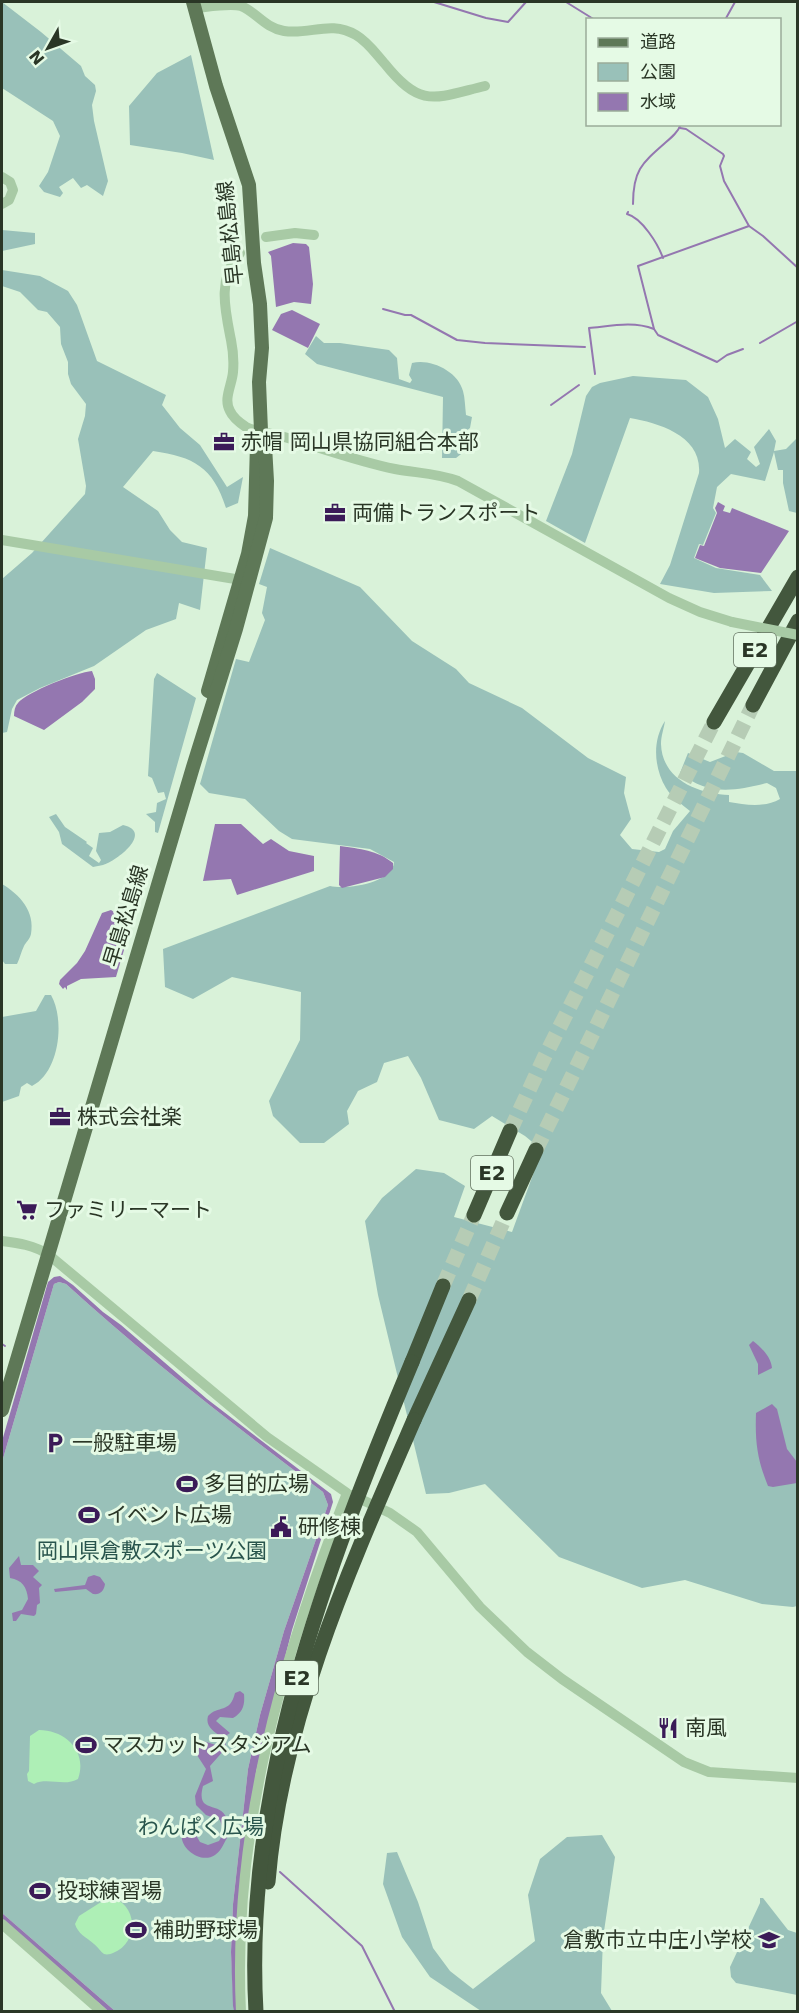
<svg xmlns="http://www.w3.org/2000/svg" width="799" height="2013" viewBox="0 0 799 2013" font-family="'DejaVu Sans','Noto Sans JP',sans-serif">
  <style>
    .green { fill: #99c1b9 }
    .sand { fill: #aeefb6 }
    .water { fill: #9477b0 }
    .lines { fill: none; stroke-linecap: round; stroke-linejoin: round }
    .stream { stroke: #9477b0; stroke-width: 2 }
    .highway-tunnel { stroke: #b6ccb5; stroke-width: 15; stroke-dasharray: 15 8; stroke-linecap: butt }
    .minor { stroke: #a8caa5; stroke-width: 10 }
    .major { stroke: #5e7857; stroke-width: 14 }
    .highway { stroke: #43573d; stroke-width: 15 }
    .minor-bridge { stroke: #a8caa5; stroke-width: 10 }
    .highway-bridge { stroke: #43573d; stroke-width: 15 }
    .labels { text-anchor: middle; dominant-baseline: central; stroke-width: 6; stroke-linejoin: round; paint-order: stroke }
    .shield { fill: #e5fae5; stroke: #62715f; stroke-width: 1.5 }
    .shield-label { font-size: 20px; font-weight: bold; fill: #2a3626 }
    .street-label { font-size: 21px; fill: #2a3626; stroke: #e5fae5 }
    .poi-label { font-size: 21px; fill: #2a3626; stroke: #e5fae5; text-anchor: start }
    .park-label { font-size: 21px; fill: #29554d; stroke: #e5fae5 }
  </style>
  <rect width="100%" height="100%" fill="#d9f2d9"/>
  <g class="green">
    <polygon points="2,2 41,32 81,66 85,76 95,85 96,91 92,105 94,121 108,181 103,196 87,185 81,188 73,178 59,187 63,193 60,197 44,192 39,186 48,172 60,136 53,121 2,88"/>
    <polygon points="191,55 214,160 182,153 130,145 129,106 157,73"/>
    <polygon points="2,230 35,233 35,244 2,251"/>
    <path d="M2,270L40,276L68,291L77,305L97,361L166,395L162,405L180,428L200,445L227,487L243,477L238,503L226,508C213,467 194,457 153,451L123,487L158,511L170,530L182,542L207,548L200,610L179,603L176,619L146,630L94,666L40,688L17,700L12,709L7,732L2,733V579L32,553L85,494L86,486L78,439L85,416L86,404L71,384L68,374V362L61,344L60,327L47,312L38,310L20,292L2,286Z"/>
    <path d="M316,336L324,343H340L389,350L397,358L399,379L410,383L412,380L409,375L412,363C430,358 458,371 463,391C465,398 465,407 466,415L472,417L470,428L466,431L470,447L456,458H442L443,397L317,364L305,354Z"/>
    <path d="M633,376L686,380L708,397L718,419L725,448L735,439L751,452L747,459L756,467L760,464L754,447L769,429L776,441L774,451L786,449L797,438V513L789,511L783,483V470H778L774,452L765,481L731,474L717,487L713,508L716,513L703,545L699,544L694,558L716,568L760,575L772,591L714,593L660,584L670,565L699,473C702,436 659,423 630,418L585,543L546,521L572,454L586,396L592,387L600,383Z"/>
    <path d="M270,548L360,587L412,641L456,669L469,683L522,708L588,758L626,777L624,793L631,819L620,835L632,849L659,852L665,849L673,831L690,811C683,805 671,797 666,788C654,768 652,741 665,721C664,728 661,736 661,744C662,780 699,794 729,795V802C746,805 764,808 780,799L776,788L767,783C735,791 708,796 680,773L688,753L710,762L736,752L743,753L774,771H797V1606L793,1607L762,1604L685,1580L642,1588L559,1557L485,1484L449,1493L426,1494L378,1295L365,1221L382,1198L416,1169L444,1173L465,1186L454,1217L512,1232L542,1150L525,1136L492,1116L474,1129L439,1120L421,1078L408,1056L384,1063L377,1082L358,1091L347,1111L349,1124L324,1143H300L273,1116L269,1101L300,1040L301,992L232,977L193,999L165,987L163,949L330,886C347,890 393,883 394,862L370,849L292,839L279,831L245,799L209,793L200,784L236,659L249,662L265,620L262,613L267,587L259,584Z"/>
    <polygon points="157,673 196,698 158,833 155,832 155,822 146,814 156,812 157,803 166,799 164,792 158,793 152,778 148,776 154,679"/>
    <path d="M56,814L65,827L87,842L86,843L93,848L89,856L99,863L101,860L96,851L99,833L110,832L123,825C154,832 117,861 103,865C100,866 96,866 93,867L62,844L59,832L49,817Z"/>
    <path d="M2,884C20,895 35,911 31,934C30,939 26,942 24,946C21,952 20,958 17,964H5L2,960Z"/>
    <path d="M45,995H51C65,1019 60,1072 32,1086L27,1083L21,1087L19,1096L2,1102V1017L36,1011Z"/>
    <path d="M59,1282L66,1284C147,1358 235,1426 323,1492L328,1505L284,1631L260,1715L248,1769L233,1904L231,1952L234,2011H115L2,1913V1462L54,1284Z"/>
    <polygon points="602,1835 615,1857 603,1938 601,1993 612,2011 481,2011 430,1977 402,1937 383,1884 387,1853 397,1852 418,1902 433,1948 450,1971 473,1989 535,1941 528,1895 540,1859 567,1837"/>
    <polygon points="760,1898 763,1898 788,1930 797,1933 797,1995 736,1983 731,1977 730,1967 760,1903"/>
  </g>
  <g class="sand">
    <path d="M39,1730C65,1730 88,1751 78,1779C65,1787 47,1777 34,1784L28,1781L27,1774L29,1771L30,1736Z"/>
    <path d="M109,1897C138,1902 140,1943 113,1953C111,1954 107,1955 104,1954C101,1952 97,1946 94,1944C86,1937 78,1934 75,1924L79,1916Z"/>
  </g>
  <g class="water">
    <polygon points="293,243 306,244 309,247 313,284 311,304 294,302 276,307 271,256 268,252"/>
    <polygon points="292,310 320,324 308,348 272,330 281,314"/>
    <polygon points="718,502 725,506 723,511 730,513 732,508 789,531 761,573 720,568 695,558 700,545 704,546 717,513 715,508"/>
    <path d="M92,671L95,679V689L82,702L44,730L14,716C14,711 15,706 18,703C27,692 77,672 92,671Z"/>
    <polygon points="215,824 241,824 263,844 271,839 289,851 314,856 314,871 237,895 231,879 203,881"/>
    <path d="M340,846C360,849 377,850 393,863V869L385,877L342,888L339,885Z"/>
    <polygon points="111,910 117,914 119,927 122,932 124,950 116,977 81,979 67,986 67,990 65,987 63,989 59,984 60,980 77,963 85,951 102,913"/>
    <path d="M60,1276L73,1285L103,1312L121,1325L207,1399L331,1494L333,1502L292,1630L256,1772L237,2011H234L233,2006L231,1952L233,1904L248,1769L260,1715L284,1631L328,1505L323,1492C235,1426 147,1358 66,1284L59,1282L54,1284L2,1462V1441L48,1282L54,1277Z"/>
    <path d="M753,1341C762,1348 771,1357 772,1368L758,1375V1364L749,1345Z"/>
    <path d="M772,1404L777,1409L787,1449L797,1462V1483L773,1487L768,1486C757,1459 755,1441 756,1413Z"/>
    <path d="M19,1556L21,1565H33L39,1571L33,1577L42,1585L39,1588L40,1603L37,1605L36,1614L34,1616L21,1614L16,1621H13L12,1613L22,1610L28,1599C27,1587 22,1580 10,1578L9,1568Z"/>
    <path d="M94,1575L100,1577L105,1584C104,1591 100,1595 93,1594L86,1589L55,1592L54,1589L85,1585L88,1577Z"/>
    <path d="M240,1691L244,1694C245,1705 243,1712 233,1718L220,1717L216,1721L230,1733L227,1735L225,1749L210,1766L213,1781L203,1786C194,1820 230,1794 228,1831L231,1833C225,1838 223,1850 215,1855C199,1866 172,1843 185,1826L191,1827L200,1842L208,1845L219,1841L224,1832L220,1820L206,1815L196,1805L195,1796L206,1769L195,1752V1748L203,1741L216,1745L221,1743V1737C214,1731 205,1727 208,1716C218,1705 230,1714 235,1693Z"/>
    <polygon points="2,1913 115,2011 108,2011 2,1919"/>
  </g>
  <g class="lines">
    <g class="stream">
      <polyline points="434,2 486,18 508,22 526,2"/>
      <polyline points="566,2 595,20"/>
      <polyline points="725,20 735,2"/>
      <polyline points="680,128 686,129 723,154 724,156 720,166 724,181 749,226 763,236 798,268"/>
      <path d="M633,204C633,171 641,164 665,143C672,137 678,132 681,124"/>
      <path d="M628,212L627,214C642,218 658,244 663,258"/>
      <polyline points="383,309 405,315 411,315 457,340 485,343 585,347"/>
      <polyline points="760,343 798,321"/>
      <polyline points="743,349 727,355 717,362 658,335 654,329 638,266 749,226"/>
      <path d="M595,374L589,328C611,326 633,321 654,329"/>
      <polyline points="551,405 579,385"/>
      <polyline points="2,1344 5,1346"/>
      <polyline points="280,1872 362,1946 395,2012"/>
    </g>
    <g class="highway-tunnel">
      <polyline points="510,1131 544,1058 714,722"/>
      <polyline points="536,1150 753,705"/>
      <polyline points="443,1286 474,1215"/>
      <polyline points="469,1300 507,1213"/>
    </g>
    <g class="minor">
      <path d="M195,8C207,7 230,3 241,6C255,11 265,28 284,31C311,35 330,20 356,35C368,42 376,54 385,64C421,109 435,98 485,86"/>
      <polyline points="2,177 10,182 13,190 9,200 2,204"/>
      <polyline points="266,237 295,233 314,235"/>
      <path d="M240,253C217,278 225,310 231,340C233,350 234,361 233,372C232,385 223,399 230,411C233,418 240,423 246,427C257,432 270,433 281,436C319,447 356,461 395,469C416,473 437,473 458,481L669,598L700,612L732,622"/>
      <polyline points="2,540 247,581"/>
      <path d="M2,1241C18,1243 34,1245 49,1255L267,1437L347,1493C282,1657 232,1833 241,2012"/>
      <polyline points="352,1495 390,1513 417,1532 480,1607 527,1652 562,1679 684,1762 709,1772 798,1778"/>
      <polyline points="2,1924 102,2012"/>
    </g>
    <g class="major">
      <polyline points="208,691 248,554 255,516 257,444"/>
      <polyline points="2,1410 193,767 236,629 266,518 267,481 265,446 261,431 259,382 262,348 260,304 254,263 249,185 216,86 193,2"/>
    </g>
    <g class="highway">
      <polyline points="753,705 798,621"/>
      <polyline points="714,722 798,577"/>
      <polyline points="507,1213 536,1150"/>
      <polyline points="474,1215 510,1131"/>
      <polyline points="412,1362 443,1286"/>
      <polyline points="414,1420 469,1300"/>
    </g>
    <polyline class="minor-bridge" points="732,622 798,635"/>
    <g class="highway-bridge">
      <path d="M268,1882C281,1720 350,1567 414,1420"/>
      <path d="M256,2012C243,1784 326,1568 412,1362"/>
    </g>
  </g>
  <defs>
    <symbol id="office-bare" viewBox="-9 -9 18 18"><path d="M-6-3h4V-5.5h4V-3h4V5H-6ZM-1-4.5V-3h2v-1.5ZM-6 0V1H6V0Z" fill="#3b1b58" stroke="#e5fae5" stroke-width="2.5" paint-order="stroke"/></symbol>
    <symbol id="supermarket-bare" viewBox="-9 -9 18 18"><path d="M-6-5.5h2.5l.6 2H6L4.5 2H-2.5L-4.4-4H-6ZM-1.5 3.2a1.3 1.3 0 1 0 .1 0ZM3 3.2a1.3 1.3 0 1 0 .1 0Z" fill="#3b1b58" stroke="#e5fae5" stroke-width="2.5" paint-order="stroke"/></symbol>
    <symbol id="parking-bare" viewBox="-9 -9 18 18"><path d="M-3.5-5.5H1a3.5 3.5 0 0 1 0 7H-1V5.5H-3.5ZM-1-3.4V-.6H.8a1.4 1.4 0 0 0 0-2.8Z" fill="#3b1b58" stroke="#e5fae5" stroke-width="2.5" paint-order="stroke"/></symbol>
    <symbol id="stadium-bare" viewBox="-9 -9 18 18"><path d="M0-5a6.5 5 0 1 0 0 10a6.5 5 0 1 0 0-10ZM-3.5-1.8h7v3.6h-7Z" fill="#3b1b58" stroke="#e5fae5" stroke-width="2.5" paint-order="stroke"/></symbol>
    <symbol id="civic-bare" viewBox="-9 -9 18 18"><path d="M-.6-6.5H3V-4.5H.6V-3L4-1V1h2V6H-6V1h2V-1L-.6-3ZM-1.2 2.5V6h2.4V2.5Z" fill="#3b1b58" stroke="#e5fae5" stroke-width="2.5" paint-order="stroke"/></symbol>
    <symbol id="restaurant-bare" viewBox="-9 -9 18 18"><path d="M-5-6h1v4h1v-4h1v4h1v-4h1v5L-1.5 .5V6h-2V.5L-5-1ZM5-6V6H3V1.5H1.5Q1.5-4 5-6Z" fill="#3b1b58" stroke="#e5fae5" stroke-width="2.5" paint-order="stroke"/></symbol>
    <symbol id="school-bare" viewBox="-9 -9 18 18"><path d="M0-5L7-2L0 1L-7-2ZM-4 1L0 2.5L4 1V4Q0 6-4 4Z" fill="#3b1b58" stroke="#e5fae5" stroke-width="2.5" paint-order="stroke"/></symbol>
  </defs>
  <g fill-rule="evenodd">
    <use href="#office-bare" x="209" y="427" width="30" height="30"/>
    <use href="#office-bare" x="320" y="498" width="30" height="30"/>
    <use href="#office-bare" x="45" y="1102" width="30" height="30"/>
    <use href="#supermarket-bare" x="12" y="1195" width="30" height="30"/>
    <use href="#parking-bare" x="40" y="1428" width="30" height="30"/>
    <use href="#stadium-bare" x="172" y="1469" width="30" height="30"/>
    <use href="#stadium-bare" x="74" y="1500" width="30" height="30"/>
    <use href="#civic-bare" x="266" y="1512" width="30" height="30"/>
    <use href="#restaurant-bare" x="653" y="1713" width="30" height="30"/>
    <use href="#stadium-bare" x="71" y="1730" width="30" height="30"/>
    <use href="#stadium-bare" x="25" y="1876" width="30" height="30"/>
    <use href="#stadium-bare" x="121" y="1915" width="30" height="30"/>
    <use href="#school-bare" x="754" y="1925" width="30" height="30"/>
  </g>
  <g class="labels">
    <g class="shield">
      <rect x="734" y="633" width="42" height="34" rx="4.5"/>
      <rect x="471" y="1156" width="42" height="34" rx="4.5"/>
      <rect x="276" y="1661" width="42" height="34" rx="4.5"/>
    </g>
    <g class="shield-label">
      <text x="755" y="650">E2</text>
      <text x="492" y="1173">E2</text>
      <text x="297" y="1678">E2</text>
    </g>
    <g class="street-label">
      <text transform="translate(230 233) rotate(-96)">早島松島線</text>
      <text transform="translate(126 916) rotate(-73)">早島松島線</text>
    </g>
    <g class="poi-label">
      <text x="241" y="442">赤帽 岡山県協同組合本部</text>
      <text x="352" y="513">両備トランスポート</text>
      <text x="77" y="1117">株式会社楽</text>
      <text x="44" y="1210">ファミリーマート</text>
      <text x="72" y="1443">一般駐車場</text>
      <text x="204" y="1484">多目的広場</text>
      <text x="106" y="1515">イベント広場</text>
      <text x="298" y="1527">研修棟</text>
      <text x="685" y="1728">南風</text>
      <text x="103" y="1745">マスカットスタジアム</text>
      <text x="57" y="1891">投球練習場</text>
      <text x="153" y="1930">補助野球場</text>
      <text x="752" y="1940" text-anchor="end">倉敷市立中庄小学校</text>
    </g>
    <g class="park-label">
      <text x="152" y="1551">岡山県倉敷スポーツ公園</text>
      <text x="201" y="1827">わんぱく広場</text>
    </g>
  </g>
  <rect width="799" height="2013" fill="none" stroke="#2a3626" stroke-width="6"/>
  <rect x="586" y="18" width="195" height="108" fill="#e5fae5" stroke="#9aac99" stroke-width="1.5"/>
  <rect x="598" y="38" width="30" height="9" fill="#5e7857" stroke="#9aac99" stroke-width="1.5"/>
  <text x="640" y="48" font-size="18" fill="#2a3626">道路</text>
  <rect x="598" y="63" width="30" height="18" fill="#99c1b9" stroke="#9aac99" stroke-width="1.5"/>
  <text x="640" y="78" font-size="18" fill="#2a3626">公園</text>
  <rect x="598" y="93" width="30" height="18" fill="#9477b0" stroke="#9aac99" stroke-width="1.5"/>
  <text x="640" y="108" font-size="18" fill="#2a3626">水域</text>
  <g transform="translate(48 48) rotate(230)" stroke="#e5fae5" stroke-width="4.5" paint-order="stroke">
  <path d="M0-4.5L10 22L0 15L-10 22Z" fill="#2a3626"/>
  <text y="-9" font-size="16" font-weight="bold" text-anchor="middle" fill="#2a3626">N</text>
  </g>
</svg>
